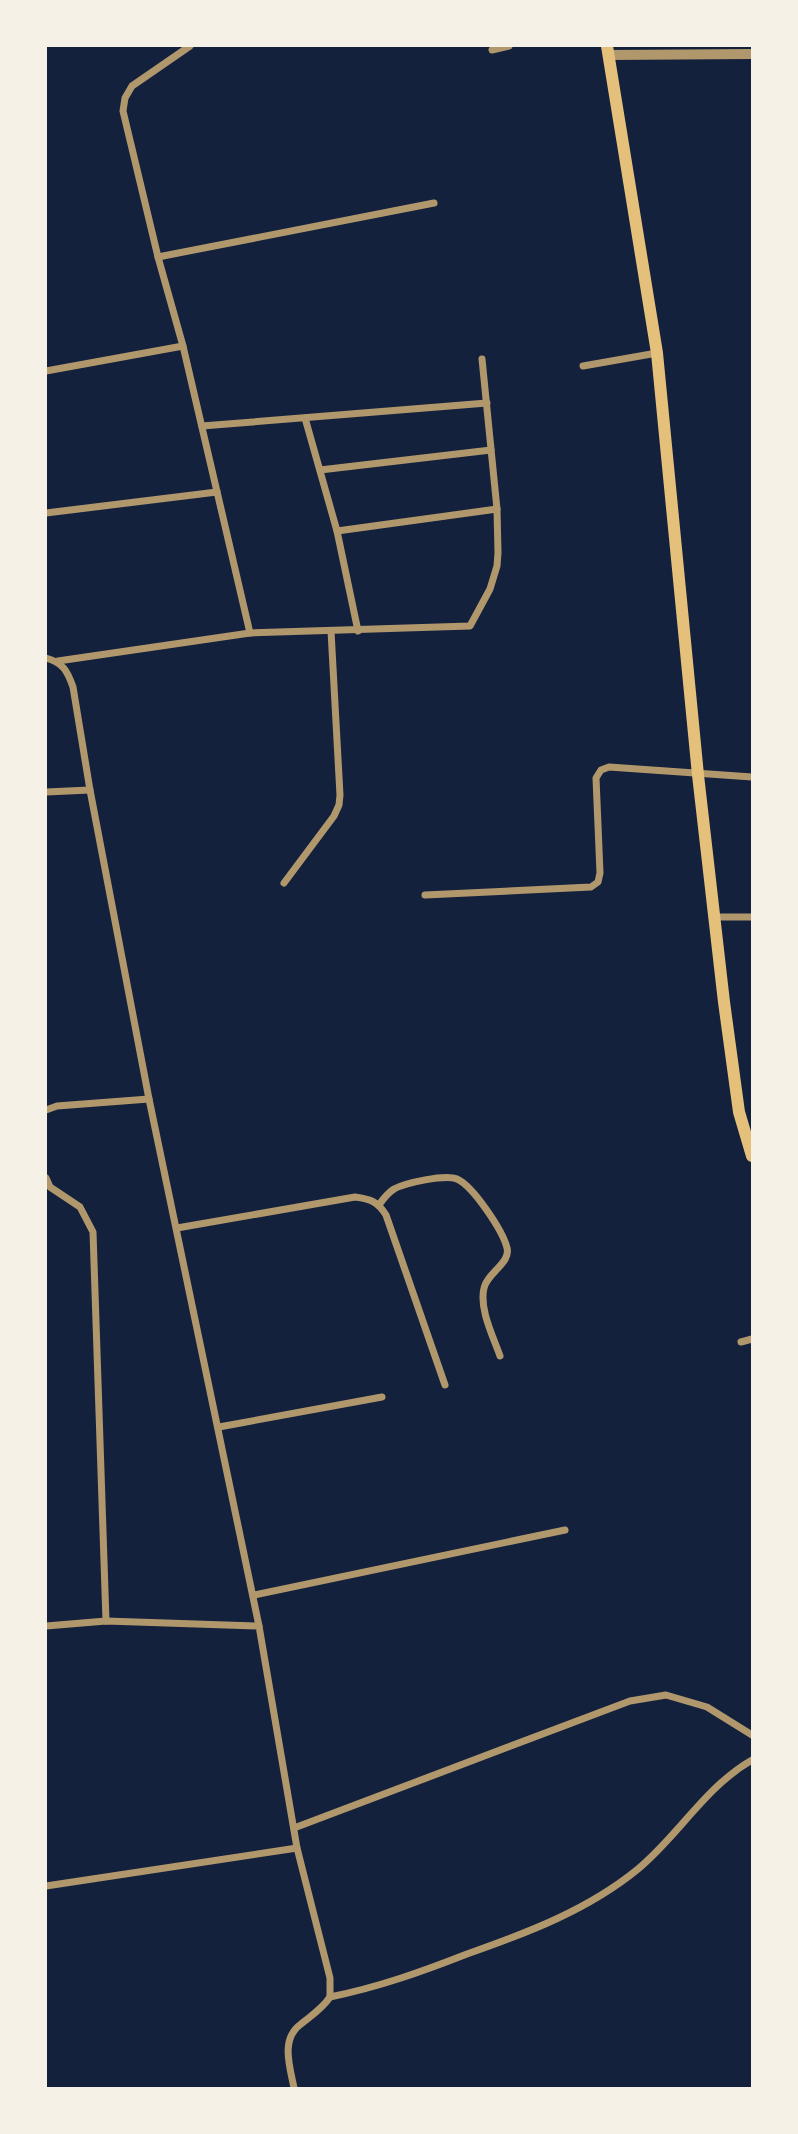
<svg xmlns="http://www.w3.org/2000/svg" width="798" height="2134" viewBox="0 0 798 2134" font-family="Barlow,sans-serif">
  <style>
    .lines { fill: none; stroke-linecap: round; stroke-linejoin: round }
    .minor { stroke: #b1986c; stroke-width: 7 }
    .tertiary { stroke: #b1986c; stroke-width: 10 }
    .primary { stroke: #e5c07b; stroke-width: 12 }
  </style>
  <rect width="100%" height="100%" fill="#14213d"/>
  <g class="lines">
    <g class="minor">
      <polyline points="190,46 132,86 125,98 123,111 158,257 183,346 250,633"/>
      <polyline points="492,50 509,46"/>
      <polyline points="158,257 434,203"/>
      <polyline points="583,366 657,353"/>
      <polyline points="46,371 183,346"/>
      <polyline points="305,418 337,531 358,631"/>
      <polyline points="202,426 487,403"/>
      <polyline points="320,470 491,450"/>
      <polyline points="46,513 217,492"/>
      <polyline points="337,531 497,509"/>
      <path d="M46,658C63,663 67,670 73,687L90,790L149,1099L259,1626"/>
      <polyline points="58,661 250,633 470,626 490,589 497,566 498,553 497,509 482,359"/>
      <polyline points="46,792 90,790"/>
      <polyline points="284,883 334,816 339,805 340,795 331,631"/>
      <polyline points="425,895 591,887 598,882 600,873 596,778 601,770 609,767 752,777"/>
      <polyline points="715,917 752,917"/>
      <polyline points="46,1110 57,1106 149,1099"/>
      <polyline points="46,1178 50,1187 80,1207 93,1232 106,1621"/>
      <path d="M379,1205C383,1199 388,1193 394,1189C405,1183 445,1174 457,1179C473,1186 503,1231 507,1248C511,1263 487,1273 484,1288C479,1309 493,1336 500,1356"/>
      <path d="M177,1228L355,1197C371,1199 378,1202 386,1215L445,1385"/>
      <polyline points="741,1342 752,1339"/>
      <polyline points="219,1427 382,1397"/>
      <polyline points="254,1595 565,1530"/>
      <path d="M46,1626L106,1621L259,1626L297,1848L330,1978V1997C379,1987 421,1972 467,1954C527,1933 588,1910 638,1869C679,1835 705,1787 752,1760"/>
      <polyline points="294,1828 630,1701 666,1695 707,1707 752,1735"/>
      <polyline points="46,1886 297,1848"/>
      <path d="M294,2088C290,2067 280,2039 301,2024C312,2015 322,2009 330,1997"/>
    </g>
    <polyline class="tertiary" points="609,55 752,54"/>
    <polyline class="primary" points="607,46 657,353 698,775 724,1002 739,1112 752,1156"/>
  </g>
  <rect width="798" height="2134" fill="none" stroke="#f6f1e7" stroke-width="94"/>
</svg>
